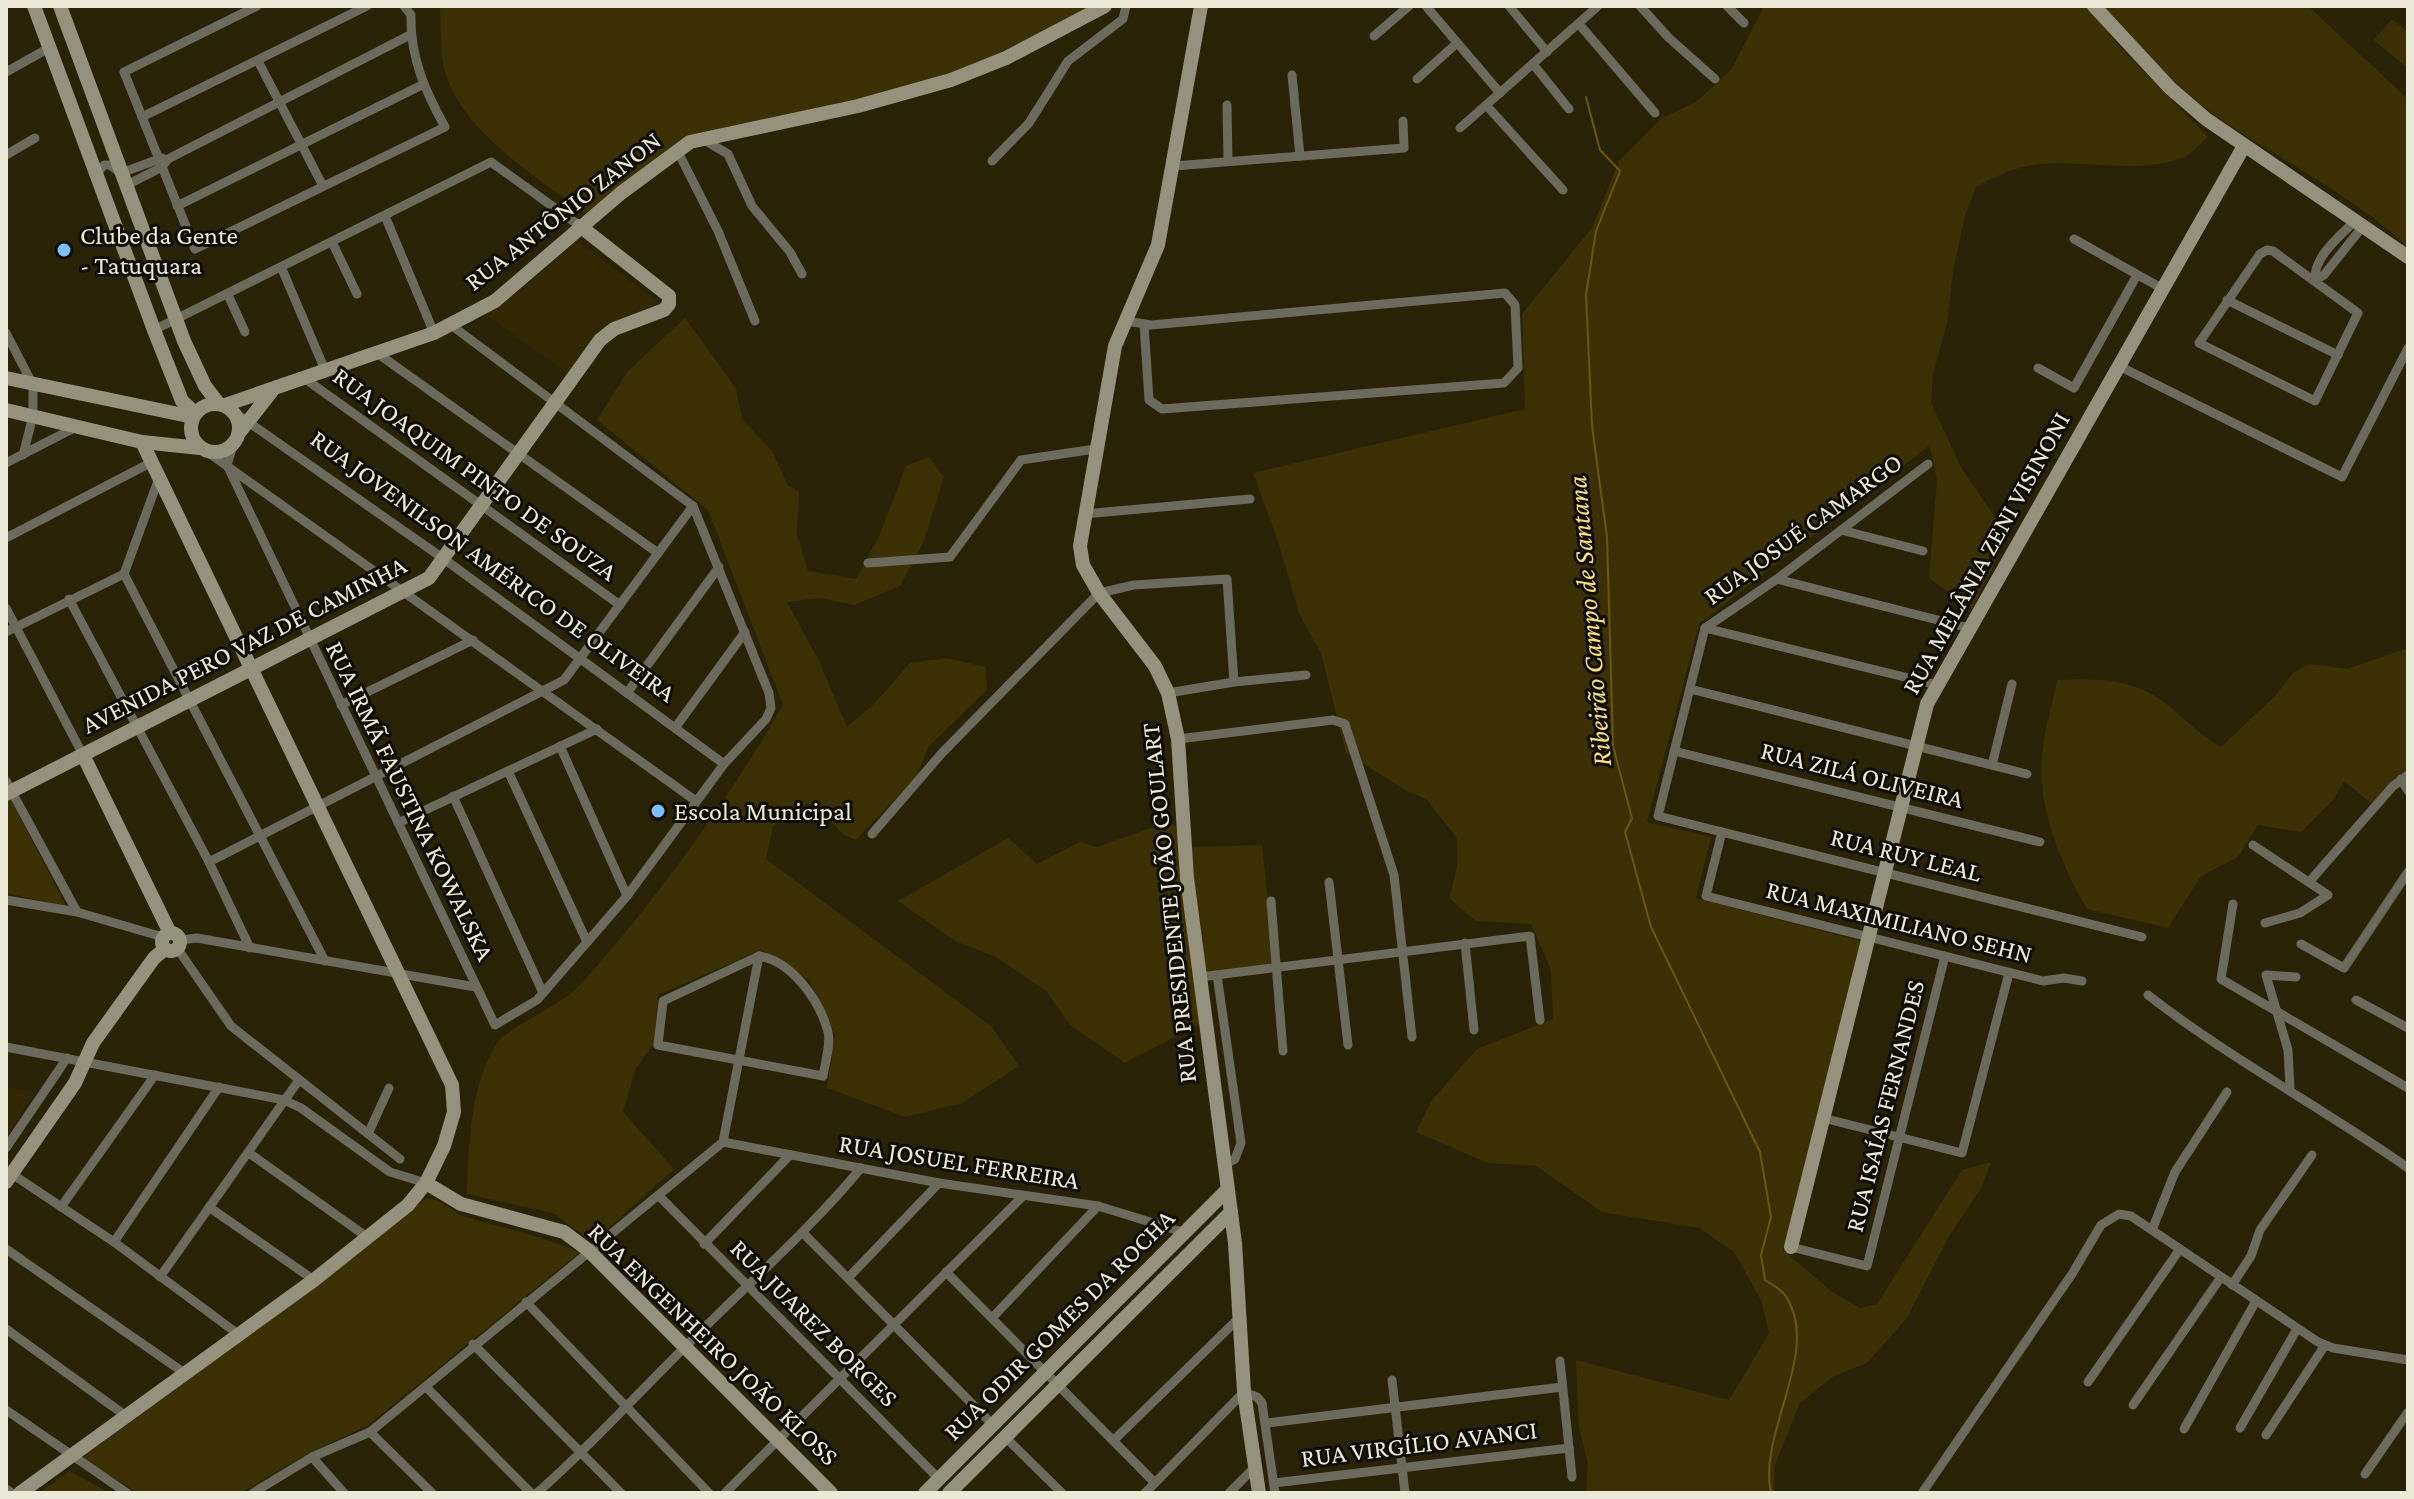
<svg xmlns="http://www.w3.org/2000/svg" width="2414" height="1499" viewBox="0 0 2414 1499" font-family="'Crimson Pro',serif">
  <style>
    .built { fill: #312803 }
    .green { fill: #3a3004 }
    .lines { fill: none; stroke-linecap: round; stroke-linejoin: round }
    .stream { stroke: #69580e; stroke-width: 2 }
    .street { stroke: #6c695d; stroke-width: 9 }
    .secondary { stroke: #96917d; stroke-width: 14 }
    .poi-dot { fill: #7abff8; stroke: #0f0c03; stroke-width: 3 }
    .labels { text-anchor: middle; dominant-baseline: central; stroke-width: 6; stroke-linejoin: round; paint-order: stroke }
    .street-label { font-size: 26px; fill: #ede9d9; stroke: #0f0c03 }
    .poi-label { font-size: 26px; fill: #ede9d9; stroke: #0f0c03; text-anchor: start }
    .water-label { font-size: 28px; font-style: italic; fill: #f9e080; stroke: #0f0c03 }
  </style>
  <rect width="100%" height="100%" fill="#292207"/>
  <g class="built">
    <polygon points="577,240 659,303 597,332 567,373 486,315 526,286"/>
    <polygon points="6,1087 35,1092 6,1136"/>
  </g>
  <g class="green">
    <path d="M436,6H1091L968,70L860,101L681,139L587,214C539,179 455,128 443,64C440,46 441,26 440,8Z"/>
    <path d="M1764,6H2088L2119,46L2208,137C2201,143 2193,153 2184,157C2140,175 2087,160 2041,164C2016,166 1997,176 1976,187L1965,216L1953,272L1947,323L1933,374L1931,403L1962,469L2008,536L1972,609L1929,578L1937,481L1930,445L1699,624L1647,822L1711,837L1696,898L1860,941L1783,1250L1831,1291L1860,1308L1877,1304L1962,1170L1991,1162L1981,1188L1948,1238L1907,1318L1867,1363L1834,1376L1800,1403L1774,1467L1775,1493H1586L1588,1464L1579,1427L1576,1360L1729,1400L1769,1333L1761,1300L1734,1252L1699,1228L1602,1212L1536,1166L1488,1163L1416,1132L1432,1100L1477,1049L1553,1019L1551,970L1531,924L1476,921L1449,898L1457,867V838L1426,799L1407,791L1346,753L1321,654L1299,613L1277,538L1253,473L1525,409L1522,314L1592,228L1619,161L1662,118L1696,102L1731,70Z"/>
    <path d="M2100,6H2308L2408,99V247C2350,194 2280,160 2216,116C2172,85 2137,44 2100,6Z"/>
    <polygon points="2392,19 2408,32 2406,67 2374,40"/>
    <path d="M685,318L736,388L742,419L772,451L788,486L799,491L797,535L808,571L856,579L880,534L906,466L929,457L944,477L923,543L900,586L854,605L820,598L787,602L819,661L847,727L875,703L910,663L946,658L986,667L987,690L929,746L916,777L856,840L844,835L815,804L797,805L773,827L766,859L991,1026L1019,1066L962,1103L905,1117L827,1088L835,1034L809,980L761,950L658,995L654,1044L636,1068L623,1112L674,1169L593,1242L553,1213L467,1194C469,1145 469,1091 495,1046C506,1027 561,1006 579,986C656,901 725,805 783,705L708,510L597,420L627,372Z"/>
    <path d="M2408,648V769L2392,780L2371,803L2344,781L2334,799L2301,832L2258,825L2238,857L2201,876L2168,928L2087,909C2062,865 2038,812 2042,760C2043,734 2052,706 2057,680C2093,678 2130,678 2161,700C2182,715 2197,734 2221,747L2275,696L2294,672L2310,664L2347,669Z"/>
    <polygon points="10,798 66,906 6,893 6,800"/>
    <polygon points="1171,821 1192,847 1262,845 1275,965 1200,974 1199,1024 1125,1063 1070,1025 1046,991 996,957 955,941 898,901 1008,838 1037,864 1080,842 1097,847"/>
    <path d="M427,1198C444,1200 451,1212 466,1217C505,1228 542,1237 580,1252L367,1426L310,1452L241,1493H138L82,1458Z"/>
    <polygon points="70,1471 109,1493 39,1493"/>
  </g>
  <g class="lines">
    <path class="stream" d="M1586,97L1600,150L1620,171L1596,231L1586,295L1592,426L1607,537L1613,746L1632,818L1625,832L1651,927L1760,1152L1771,1217L1761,1255L1765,1280C1771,1284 1781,1289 1785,1295C1823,1350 1757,1433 1771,1493"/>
    <g class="street">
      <path d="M257,6L124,72L195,249L445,127C425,91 410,57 411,15L404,6"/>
      <polyline points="1426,6 1500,93"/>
      <polyline points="1509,6 1547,52"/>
      <polyline points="1640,6 1668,37 1715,79"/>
      <polyline points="1727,6 1744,23"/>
      <polyline points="1579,24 1655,113"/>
      <polyline points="1374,36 1409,6"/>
      <polyline points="258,61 323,186"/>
      <polyline points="1533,64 1569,109"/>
      <polyline points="6,72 49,48"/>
      <polyline points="1292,75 1300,156"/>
      <polyline points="1417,79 1457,43"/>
      <polyline points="1227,105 1228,161"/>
      <polyline points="1486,105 1563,190"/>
      <polyline points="142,117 367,6"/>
      <polyline points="1460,128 1598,6"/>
      <polyline points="704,140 728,154 752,206 790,252 802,274"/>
      <polyline points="677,150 718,231 755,321"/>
      <polyline points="6,155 35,138"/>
      <polyline points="992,161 1029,123 1068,61 1123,19 1126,6"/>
      <polyline points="1174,166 1404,148 1403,121"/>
      <polyline points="96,175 104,165 110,165 121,173 162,158"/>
      <polyline points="125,186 162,167 168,159 410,35"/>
      <polyline points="177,206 422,85"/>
      <polyline points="385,216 434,333"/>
      <polyline points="2074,239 2163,289"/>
      <polyline points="332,242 357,294"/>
      <polygon points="2267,250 2273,251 2358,313 2315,401 2199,343 2260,254"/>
      <polyline points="282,269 325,370"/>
      <path d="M2315,280C2313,257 2341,235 2355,221"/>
      <polyline points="2315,280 2324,275 2363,226"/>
      <polyline points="228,295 245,332"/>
      <polyline points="2227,300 2338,355"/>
      <polyline points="1126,321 1151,325 1505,293 1515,305 1518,368 1504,383 1162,409 1149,400 1144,324"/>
      <polyline points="154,330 491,162 580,226"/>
      <polyline points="6,333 33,385 33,416 23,455"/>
      <polyline points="377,353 658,553"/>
      <polyline points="2119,366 2342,477 2408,348"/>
      <polyline points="2038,368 2074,388 2137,275"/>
      <polyline points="304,378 620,605"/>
      <polyline points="231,410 444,559 724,764"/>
      <polyline points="234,442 227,465 495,1025 537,1000 627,896 724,764 766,719 771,708 769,693 693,506 451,325"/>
      <polyline points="206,451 696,801"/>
      <polyline points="6,463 78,426"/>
      <polyline points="1928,464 1777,579 1705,628 1658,816 2142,937"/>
      <polyline points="1084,514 1250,499"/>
      <polyline points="1841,530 1923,551"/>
      <polyline points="6,538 152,462"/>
      <polyline points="868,563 950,557 1021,460 1095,449"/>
      <polyline points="124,574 325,961"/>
      <polyline points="1777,579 1969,628"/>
      <polyline points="69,599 209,862 250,948"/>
      <polyline points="6,608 83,755"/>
      <polyline points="1705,628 1937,685"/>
      <polyline points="6,632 124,574 159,478"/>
      <polyline points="1690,689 2027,774"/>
      <polyline points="627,693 719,567"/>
      <polyline points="1168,693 1234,682 1306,675"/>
      <polyline points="341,705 473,640"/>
      <polyline points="675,728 745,632"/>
      <polyline points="1178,739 1333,720 1345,724 1394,875 1412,1037"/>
      <polyline points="560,746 627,896"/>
      <polyline points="1674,751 2040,842"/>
      <polyline points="1992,765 2012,684"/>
      <polyline points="508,771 587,942"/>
      <polyline points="2401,779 2408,791"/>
      <polyline points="6,781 77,912"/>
      <polyline points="453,796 543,993"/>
      <polyline points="398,823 597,729"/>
      <polyline points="1722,832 1706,896 2043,981 2064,978 2082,981"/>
      <polyline points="872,834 942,753 1099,593 1134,585 1227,579 1234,682"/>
      <polyline points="2253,845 2328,895 2300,913 2265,923"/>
      <polyline points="209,862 564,680 693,506"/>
      <polyline points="2310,881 2393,786 2408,775"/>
      <polyline points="1329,882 1348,1045"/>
      <polyline points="6,900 77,912 163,937"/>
      <polyline points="1271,901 1283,1051"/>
      <polyline points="2233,904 2221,979 2408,1088"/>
      <polyline points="180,940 197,938 475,987"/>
      <polyline points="1465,943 1474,1030"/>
      <polyline points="2301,944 2344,968 2408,872"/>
      <polyline points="177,948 231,1026 400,1159"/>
      <path d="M759,956C792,961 820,1001 828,1032C831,1044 825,1063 823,1076L658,1045L663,1001Z"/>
      <polyline points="1217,975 1241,1143 1235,1159 1224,1165"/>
      <polyline points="1200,977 1530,936 1540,1020"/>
      <path d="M2148,995C2230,1059 2323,1108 2408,1168"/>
      <polyline points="2356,1000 2408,1028"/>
      <polyline points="6,1047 284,1100 301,1108 390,1172 426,1183"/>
      <polyline points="2290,1088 2288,1050 2266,975 2296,977"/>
      <polyline points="1823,1118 1962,1153 2009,973"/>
      <polyline points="368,1134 389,1088"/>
      <polyline points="723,1142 939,1183 1098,1206 1186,1233"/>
      <polyline points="6,1148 67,1058"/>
      <polyline points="249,1153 367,1237"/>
      <polyline points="9,1172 114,1242 238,1334"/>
      <polyline points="659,1196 939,1479"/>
      <polyline points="61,1207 155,1075"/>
      <polyline points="209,1207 314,1280"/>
      <polyline points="2152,1230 2175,1172 2227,1092"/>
      <polyline points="803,1233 993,1425"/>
      <polyline points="114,1242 219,1087"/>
      <polyline points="704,1244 789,1156"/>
      <polyline points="1791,1247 1867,1266 1945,956"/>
      <polyline points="6,1249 183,1372"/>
      <polyline points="946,1272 1155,1483"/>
      <polyline points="160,1277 299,1080"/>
      <polyline points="848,1278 939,1183"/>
      <polyline points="2232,1285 2251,1256 2260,1230 2312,1155"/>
      <polyline points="526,1302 709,1493"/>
      <polyline points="993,1317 1098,1206"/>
      <polyline points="6,1329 126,1416"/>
      <polyline points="473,1344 621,1493"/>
      <polyline points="1560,1361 1572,1477"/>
      <polyline points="1392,1380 1405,1493"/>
      <polyline points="2088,1382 2180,1249"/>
      <polyline points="426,1387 531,1493"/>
      <polyline points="2133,1405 2221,1277"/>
      <polyline points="6,1410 127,1493"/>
      <polyline points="1267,1423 1562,1387"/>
      <polyline points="2240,1428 2297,1329"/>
      <polyline points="2184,1429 2256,1301"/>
      <polyline points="370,1432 432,1493"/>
      <polyline points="2266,1435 2325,1345"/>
      <polyline points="1005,1437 1062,1493"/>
      <polyline points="1114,1440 1240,1317"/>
      <polyline points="312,1457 344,1493"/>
      <polyline points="2365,1474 2408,1412"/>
      <polyline points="1274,1483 1569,1448"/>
      <polyline points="6,1489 12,1493"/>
      <polyline points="253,1493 312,1457 370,1432 723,1142 759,956"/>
      <path d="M537,1493C590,1447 635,1396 685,1347C744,1287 807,1233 861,1168"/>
      <polyline points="725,1493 1022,1197"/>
      <polyline points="1145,1493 1244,1392 1257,1397 1262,1403 1275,1493"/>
      <polyline points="1229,1493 1255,1467"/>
      <polyline points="1922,1493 2072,1274 2101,1225 2119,1214 2131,1216 2318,1342 2333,1348 2408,1360"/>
    </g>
    <g class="secondary">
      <polyline points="34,6 154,330 182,401 195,413"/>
      <polyline points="60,6 184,341 205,386 218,403"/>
      <polyline points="1201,6 1158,245 1115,346 1080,546 1083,565 1099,593 1155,666 1168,693 1178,739 1187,878 1235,1243 1244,1392 1259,1493"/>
      <polyline points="2094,6 2170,88 2206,119 2408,257"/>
      <polyline points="6,378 193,417"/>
      <circle cx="215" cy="428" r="24"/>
      <polyline points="225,405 434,333 495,301 621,193 690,142 858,106 951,80 1006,58 1105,6"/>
      <polyline points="6,410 142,442 200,448"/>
      <polyline points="239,433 272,391"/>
      <polyline points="83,755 170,933"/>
      <polyline points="6,794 429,578 600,340 614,329 664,310 669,304 669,296 580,226"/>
      <circle cx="171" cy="942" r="9"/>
      <polyline points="6,1182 75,1083 93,1043 154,958 165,949"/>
      <polyline points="426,1183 461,1204 564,1232 588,1250 831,1493"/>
      <polyline points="1791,1247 1927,704 2244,146"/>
      <polyline points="20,1493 314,1280 408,1205 426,1183 444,1146 454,1112 452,1085 142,442"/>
      <polyline points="925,1493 1227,1190"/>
      <polyline points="949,1493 1231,1212"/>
    </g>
  </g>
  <g class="poi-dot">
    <circle cx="64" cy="250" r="8"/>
    <circle cx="658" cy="811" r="8"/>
  </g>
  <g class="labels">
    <g class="street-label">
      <text transform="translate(563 211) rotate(-38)">RUA ANTÔNIO ZANON</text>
      <text transform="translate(475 474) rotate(36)">RUA JOAQUIM PINTO DE SOUZA</text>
      <text transform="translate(1803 529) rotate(-36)">RUA JOSUÉ CAMARGO</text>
      <text transform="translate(1986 553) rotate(-61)">RUA MELÂNIA ZENI VISINONI</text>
      <text transform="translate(493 566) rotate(36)">RUA JOVENILSON AMÉRICO DE OLIVEIRA</text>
      <text transform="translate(244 645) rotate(-27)">AVENIDA PERO VAZ DE CAMINHA</text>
      <text transform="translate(1862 775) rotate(14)">RUA ZILÁ OLIVEIRA</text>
      <text transform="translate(410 801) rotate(64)">RUA IRMÃ FAUSTINA KOWALSKA</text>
      <text transform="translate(1906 855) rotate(14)">RUA RUY LEAL</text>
      <text transform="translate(1169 903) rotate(-96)">RUA PRESIDENTE JOÃO GOULART</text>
      <text transform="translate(1899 922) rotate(14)">RUA MAXIMILIANO SEHN</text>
      <text transform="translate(1885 1106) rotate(-76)">RUA ISAÍAS FERNANDES</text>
      <text transform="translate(959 1162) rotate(9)">RUA JOSUEL FERREIRA</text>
      <text transform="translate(814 1323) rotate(45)">RUA JUAREZ BORGES</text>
      <text transform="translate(1059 1325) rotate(-45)">RUA ODIR GOMES DA ROCHA</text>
      <text transform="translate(713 1344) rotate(44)">RUA ENGENHEIRO JOÃO KLOSS</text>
      <text transform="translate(1419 1444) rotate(-7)">RUA VIRGÍLIO AVANCI</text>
    </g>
    <g class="poi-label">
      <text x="80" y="235">Clube da Gente<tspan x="80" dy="30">- Tatuquara</tspan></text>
      <text x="674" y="811">Escola Municipal</text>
    </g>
    <g class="water-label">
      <text transform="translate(1589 621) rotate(-95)">Ribeirão Campo de Santana</text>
    </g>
  </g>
  <rect width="2414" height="1499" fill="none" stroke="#ede9d9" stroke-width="16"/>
</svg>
